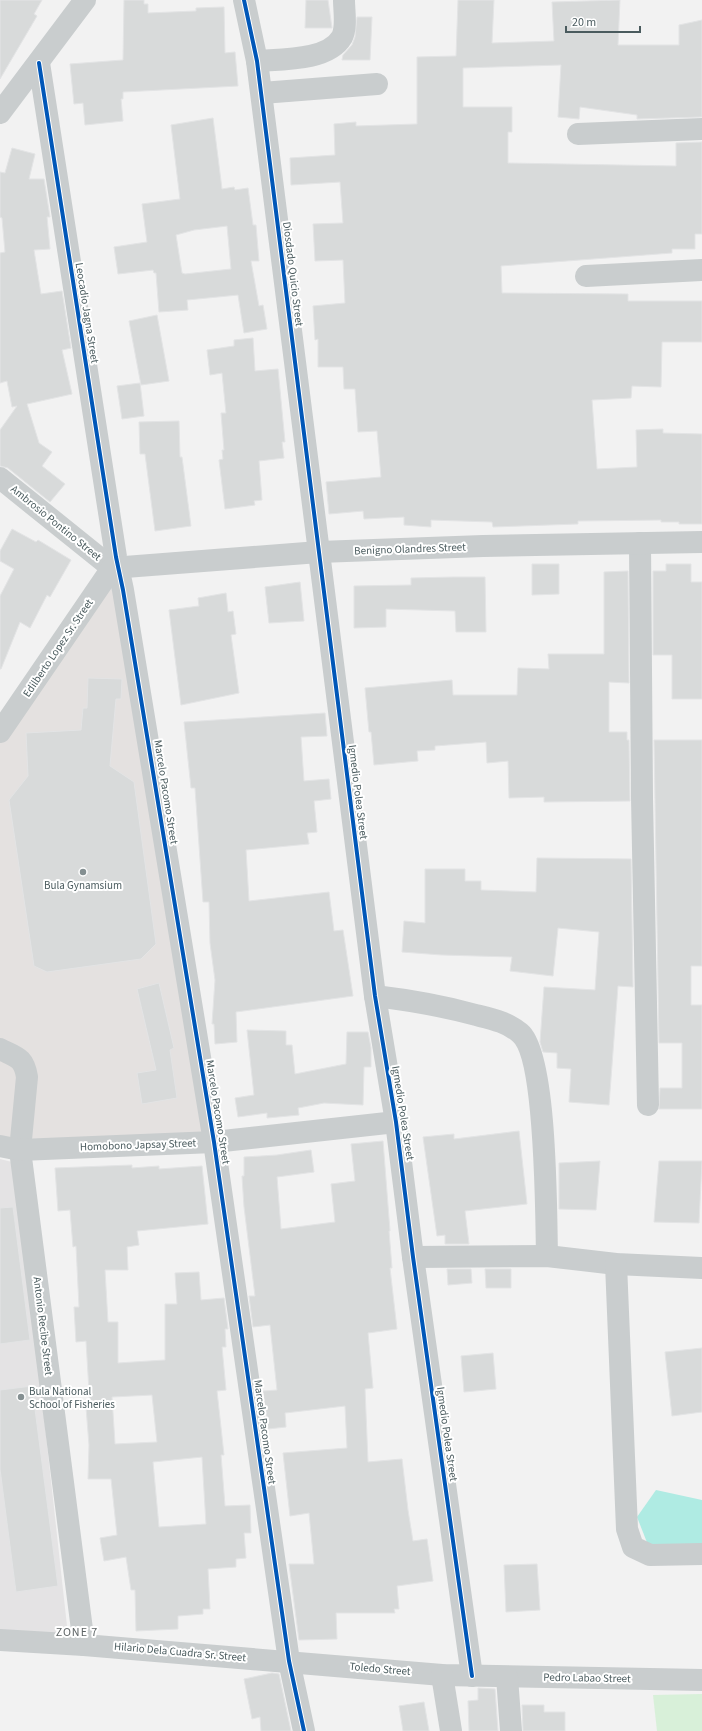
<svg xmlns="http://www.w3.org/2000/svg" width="702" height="1731" viewBox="0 0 702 1731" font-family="'Source Sans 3',sans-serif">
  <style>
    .commercial { fill: #e4e1e0 }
    .education { fill: #e4e3e4 }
    .green { fill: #d8f0d9 }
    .water { fill: #afebe3 }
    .building { fill: #d8dada; stroke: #e3e4e5; fill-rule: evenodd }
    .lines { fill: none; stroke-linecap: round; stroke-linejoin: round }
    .minor { stroke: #c9cdce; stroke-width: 22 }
    .cycleway-casing { stroke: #fff; stroke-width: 6 }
    .cycleway { stroke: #0057b8; stroke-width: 4 }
    .poi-dot { fill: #859092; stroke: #fff; stroke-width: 1.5 }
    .labels { text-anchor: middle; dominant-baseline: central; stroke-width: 4; stroke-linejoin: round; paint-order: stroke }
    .street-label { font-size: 11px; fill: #4a5b5e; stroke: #fff }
    .poi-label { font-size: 11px; fill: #4a5b5e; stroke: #fff }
    .neighbourhood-label { font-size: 12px; letter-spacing: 1px; fill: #5e6465; stroke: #fff }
  </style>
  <rect width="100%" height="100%" fill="#f2f2f2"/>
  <polygon class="commercial" points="115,581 203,1138 10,1139 0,1136 0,742"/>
  <polygon class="education" points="0,1159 16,1163 68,1635 0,1631"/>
  <polygon class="green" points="702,1694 702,1731 657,1731 653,1695"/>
  <polygon class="water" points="656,1490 702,1500 702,1544 648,1545 637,1517"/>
  <g class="building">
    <polygon points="0,0 42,0 34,14 37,16 0,79"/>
    <polygon points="124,0 144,0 144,4 148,4 148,13 196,11 196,8 224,7 225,53 235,52 238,86 123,92 123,99 121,99 123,121 85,125 83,103 74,104 70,64 123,60"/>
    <polygon points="306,0 328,0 332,28 305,28"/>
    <polygon points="458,0 494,0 492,43 554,41 552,2 620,0 618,45 679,45 679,25 702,20 702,117 637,119 637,115 580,107 579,119 558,117 561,65 463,68 463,107 512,107 512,132 508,132 508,163 676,166 676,143 702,142 702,234 695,234 695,249 672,249 672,253 501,266 502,293 628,294 628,301 702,301 702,342 662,342 661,387 632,386 631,398 592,400 597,469 637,467 636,430 663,429 663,433 702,434 702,524 679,524 679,522 661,522 661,520 578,521 578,524 493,527 492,522 431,520 431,527 404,525 404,517 364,519 363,511 329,514 326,482 381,477 377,431 358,432 355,389 344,389 343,367 318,367 318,339 315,340 313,306 345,303 343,260 315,261 313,224 343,223 340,182 291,185 290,158 335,155 334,124 356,122 356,126 417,124 417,57 456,56"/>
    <polygon points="357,17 372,17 370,60 342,60 343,55 352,45 355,37"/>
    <path d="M213,118L222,189L234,187L235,190L248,188L253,225H256L259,261H251L259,306L263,305L267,329L244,333L238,295L187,300L188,310L159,312L156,273H154L153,270L118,274L114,247L147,242L142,204L180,199L171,125ZM227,226L231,269L185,274L182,273L176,235L194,230Z"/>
    <polygon points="12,148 35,154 29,179 44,179 50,217 47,217 50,249 34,250 41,294 62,291 71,348 62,350 72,394 27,404 39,443 52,452 42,466 65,484 50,502 8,468 0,466 0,430 17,406 12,407 7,381 0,383 0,253 5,252 2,218 0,217 0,172 5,173"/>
    <polygon points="157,315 169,381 141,385 129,321"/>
    <polygon points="253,338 255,371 278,369 285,442 282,442 284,458 259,461 262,500 254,501 255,505 225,509 219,460 223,459 222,450 224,450 221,413 226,413 222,373 210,375 207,350 234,346 234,340"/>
    <polygon points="140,383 144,416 122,419 117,386"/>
    <polygon points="179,421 180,457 182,457 191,526 155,531 145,454 140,454 139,422"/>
    <polygon points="12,529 36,542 38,540 71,560 50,597 47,595 30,628 20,622 1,669 0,669 0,596 14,569 0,561 0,551"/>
    <polygon points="532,564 559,564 559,594 532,595"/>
    <polygon points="666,564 691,564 691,582 702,582 702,699 672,699 672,655 653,655 653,571 666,571"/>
    <polygon points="628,571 629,683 609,682 609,732 627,732 627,740 629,740 630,801 544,802 544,797 509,798 508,761 487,763 486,742 435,746 435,750 417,751 418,761 374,765 371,732 369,732 365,688 452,680 453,695 517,695 518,668 549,669 548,654 604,654 604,572"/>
    <polygon points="454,577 485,577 486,632 456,632 455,611 386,609 386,627 354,628 354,586 411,585 411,578"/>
    <polygon points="300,582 304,621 269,623 265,587"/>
    <polygon points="226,593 228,612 233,611 236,634 231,635 239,693 181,705 169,610 199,606 198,598"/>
    <polygon points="88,678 122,679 121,699 116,699 110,766 134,782 156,944 141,959 47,972 34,966 9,800 28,776 26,733 81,730 83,708 87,708"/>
    <polygon points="325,713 327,736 301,737 304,781 329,779 331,799 314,801 317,832 307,833 309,844 246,850 249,901 329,892 334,931 343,930 353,996 236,1012 237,1042 215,1044 214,1024 212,1024 215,980 210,943 209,902 203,902 195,788 191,788 184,722"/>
    <polygon points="654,740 702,740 702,966 691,966 691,1005 702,1005 702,1109 659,1109 660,1088 682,1088 682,1043 659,1043"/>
    <polygon points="537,858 631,859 633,987 618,986 609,1105 569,1102 571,1069 557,1068 557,1053 543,1052 540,1042 544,987 595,990 599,932 558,928 553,976 510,971 512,957 442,955 402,952 404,921 425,923 425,869 465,869 465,881 481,881 481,890 536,892"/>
    <polygon points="159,983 174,1048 170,1050 177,1098 142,1104 137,1073 156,1070 137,989"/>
    <polygon points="247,1030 286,1031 286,1045 292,1045 295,1074 346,1064 347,1032 368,1032 371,1048 371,1067 364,1067 363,1105 324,1103 298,1108 299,1115 267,1118 267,1113 238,1117 235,1098 254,1095"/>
    <polygon points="519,1131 527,1204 465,1211 469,1244 445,1244 445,1235 437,1236 423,1137 454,1134 454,1139"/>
    <polygon points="383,1141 390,1231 389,1231 392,1268 390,1268 397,1329 368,1333 373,1388 365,1389 368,1462 402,1459 408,1510 413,1541 427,1539 433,1581 397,1586 399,1609 394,1609 395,1613 336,1613 337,1639 299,1640 289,1564 314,1564 309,1513 290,1516 283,1453 347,1448 345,1406 285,1413 286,1427 268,1429 263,1391 277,1390 270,1325 253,1327 249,1296 255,1296 244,1207 242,1176 244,1176 244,1157 277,1155 311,1150 314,1172 277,1177 281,1229 335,1222 331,1184 355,1181 351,1144"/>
    <polygon points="600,1161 596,1210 559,1209 559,1163"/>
    <polygon points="659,1161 702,1161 699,1223 654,1222"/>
    <path d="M132,1165V1168L159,1166V1169L202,1166L208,1224L137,1231L139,1245L127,1247L128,1270H105L108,1322H118V1363L165,1360V1304H177L175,1273L199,1272L201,1300L224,1298L228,1329H225L226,1347H222L226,1390L217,1391L224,1455H221L225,1506L250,1505L251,1533H244L246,1558L236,1559V1567L208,1569L210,1609H203V1614L178,1616V1629L136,1631L135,1590H131L126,1557L104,1561L100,1538L117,1535L111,1479H88L89,1445L86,1407H90L86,1341L76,1342L74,1307H79L76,1246L73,1247L70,1210L58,1211L55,1168ZM152,1395L157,1442L115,1444L112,1397ZM202,1457L206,1524L159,1527L153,1462Z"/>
    <polygon points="13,1207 30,1340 0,1344 0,1208"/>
    <polygon points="447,1269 471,1269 472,1283 448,1285"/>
    <polygon points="485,1269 511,1269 511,1288 486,1288"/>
    <polygon points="702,1348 702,1412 672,1416 665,1352"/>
    <polygon points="493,1353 496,1389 464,1392 461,1356"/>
    <polygon points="32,1386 58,1586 16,1592 0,1469 0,1390"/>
    <polygon points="537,1564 540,1610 506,1612 504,1565"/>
    <polygon points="272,1673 279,1674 291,1731 261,1731 260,1717 252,1719 244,1679"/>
    <polygon points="478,1688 495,1689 498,1731 469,1731 468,1701 478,1700"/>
    <polygon points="424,1702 429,1731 403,1731 399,1706"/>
    <polygon points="522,1705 544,1705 544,1712 565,1712 565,1731 523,1731"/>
  </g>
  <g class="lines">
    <g class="minor">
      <polyline points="244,0 257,61 375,996 396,1122 413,1257 472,1676"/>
      <path d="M257,61C282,59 328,61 342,37C347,27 344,11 344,0"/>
      <polyline points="39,63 116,557 123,590 214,1142 289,1661 304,1731"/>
      <polyline points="262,93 377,84"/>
      <polyline points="0,113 85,0"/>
      <polyline points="578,134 702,129"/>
      <polyline points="586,276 702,270"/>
      <polyline points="0,478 112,568"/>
      <polyline points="640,543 642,798 648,1105"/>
      <polyline points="0,732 112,568 319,552 483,546 702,542"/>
      <path d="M375,996C409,1000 443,1006 476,1015C492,1019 507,1022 520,1033C547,1055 546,1217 547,1256"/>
      <path d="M0,1049C16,1057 24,1057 27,1077L20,1150L84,1645"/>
      <polyline points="0,1146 20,1150 214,1142 396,1122"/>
      <polyline points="413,1257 547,1256 616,1264 702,1268"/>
      <polyline points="616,1264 627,1529 633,1547 650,1555 702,1554"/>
      <polyline points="0,1640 84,1645 442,1675 702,1680"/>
      <polyline points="442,1675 451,1731"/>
      <polyline points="507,1677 511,1731"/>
    </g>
    <defs>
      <g id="cycleway">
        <polyline points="244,0 257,61 375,996 396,1122 413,1257 472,1676"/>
        <polyline points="39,63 116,557 123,590 214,1142 289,1661 304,1731"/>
      </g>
    </defs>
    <use href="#cycleway" class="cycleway-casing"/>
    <use href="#cycleway" class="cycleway"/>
  </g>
  <g class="poi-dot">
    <circle cx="83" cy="872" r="4"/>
    <circle cx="21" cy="1397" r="4"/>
  </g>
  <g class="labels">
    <g class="street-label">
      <text transform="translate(293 274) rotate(83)">Diosdado Quicio Street</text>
      <text transform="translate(87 313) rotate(81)">Leocadio Jagna Street</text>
      <text transform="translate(56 523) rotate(39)">Ambrosio Pontino Street</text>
      <text transform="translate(410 549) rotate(-2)">Benigno Olandres Street</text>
      <text transform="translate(58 648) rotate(-56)">Edilberto Lopez Sr. Street</text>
      <text transform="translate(166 792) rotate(81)">Marcelo Pacomo Street</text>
      <text transform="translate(358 792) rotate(83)">Igmedio Polea Street</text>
      <text transform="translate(218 1112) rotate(81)">Marcelo Pacomo Street</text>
      <text transform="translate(403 1113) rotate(81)">Igmedio Polea Street</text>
      <text transform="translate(138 1145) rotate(-2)">Homobono Japsay Street</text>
      <text transform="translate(43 1326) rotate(83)">Antonio Recibe Street</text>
      <text transform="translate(265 1432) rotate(82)">Marcelo Pacomo Street</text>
      <text transform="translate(447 1434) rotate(82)">Igmedio Polea Street</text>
      <text transform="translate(180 1652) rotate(5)">Hilario Dela Cuadra Sr. Street</text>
      <text transform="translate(380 1669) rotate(5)">Toledo Street</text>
      <text transform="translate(587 1678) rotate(1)">Pedro Labao Street</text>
    </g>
    <g class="poi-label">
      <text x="83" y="885">Bula Gynamsium</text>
      <text x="29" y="1391" text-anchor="start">Bula National<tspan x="29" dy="13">School of Fisheries</tspan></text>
    </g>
    <g class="neighbourhood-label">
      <text x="77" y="1632">ZONE 7</text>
    </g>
  </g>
  <path d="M566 26v6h74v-6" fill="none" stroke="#4a5b5e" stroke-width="2"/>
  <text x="572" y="26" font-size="12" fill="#4a5b5e" stroke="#ffffff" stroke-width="3" paint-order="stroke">20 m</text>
</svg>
